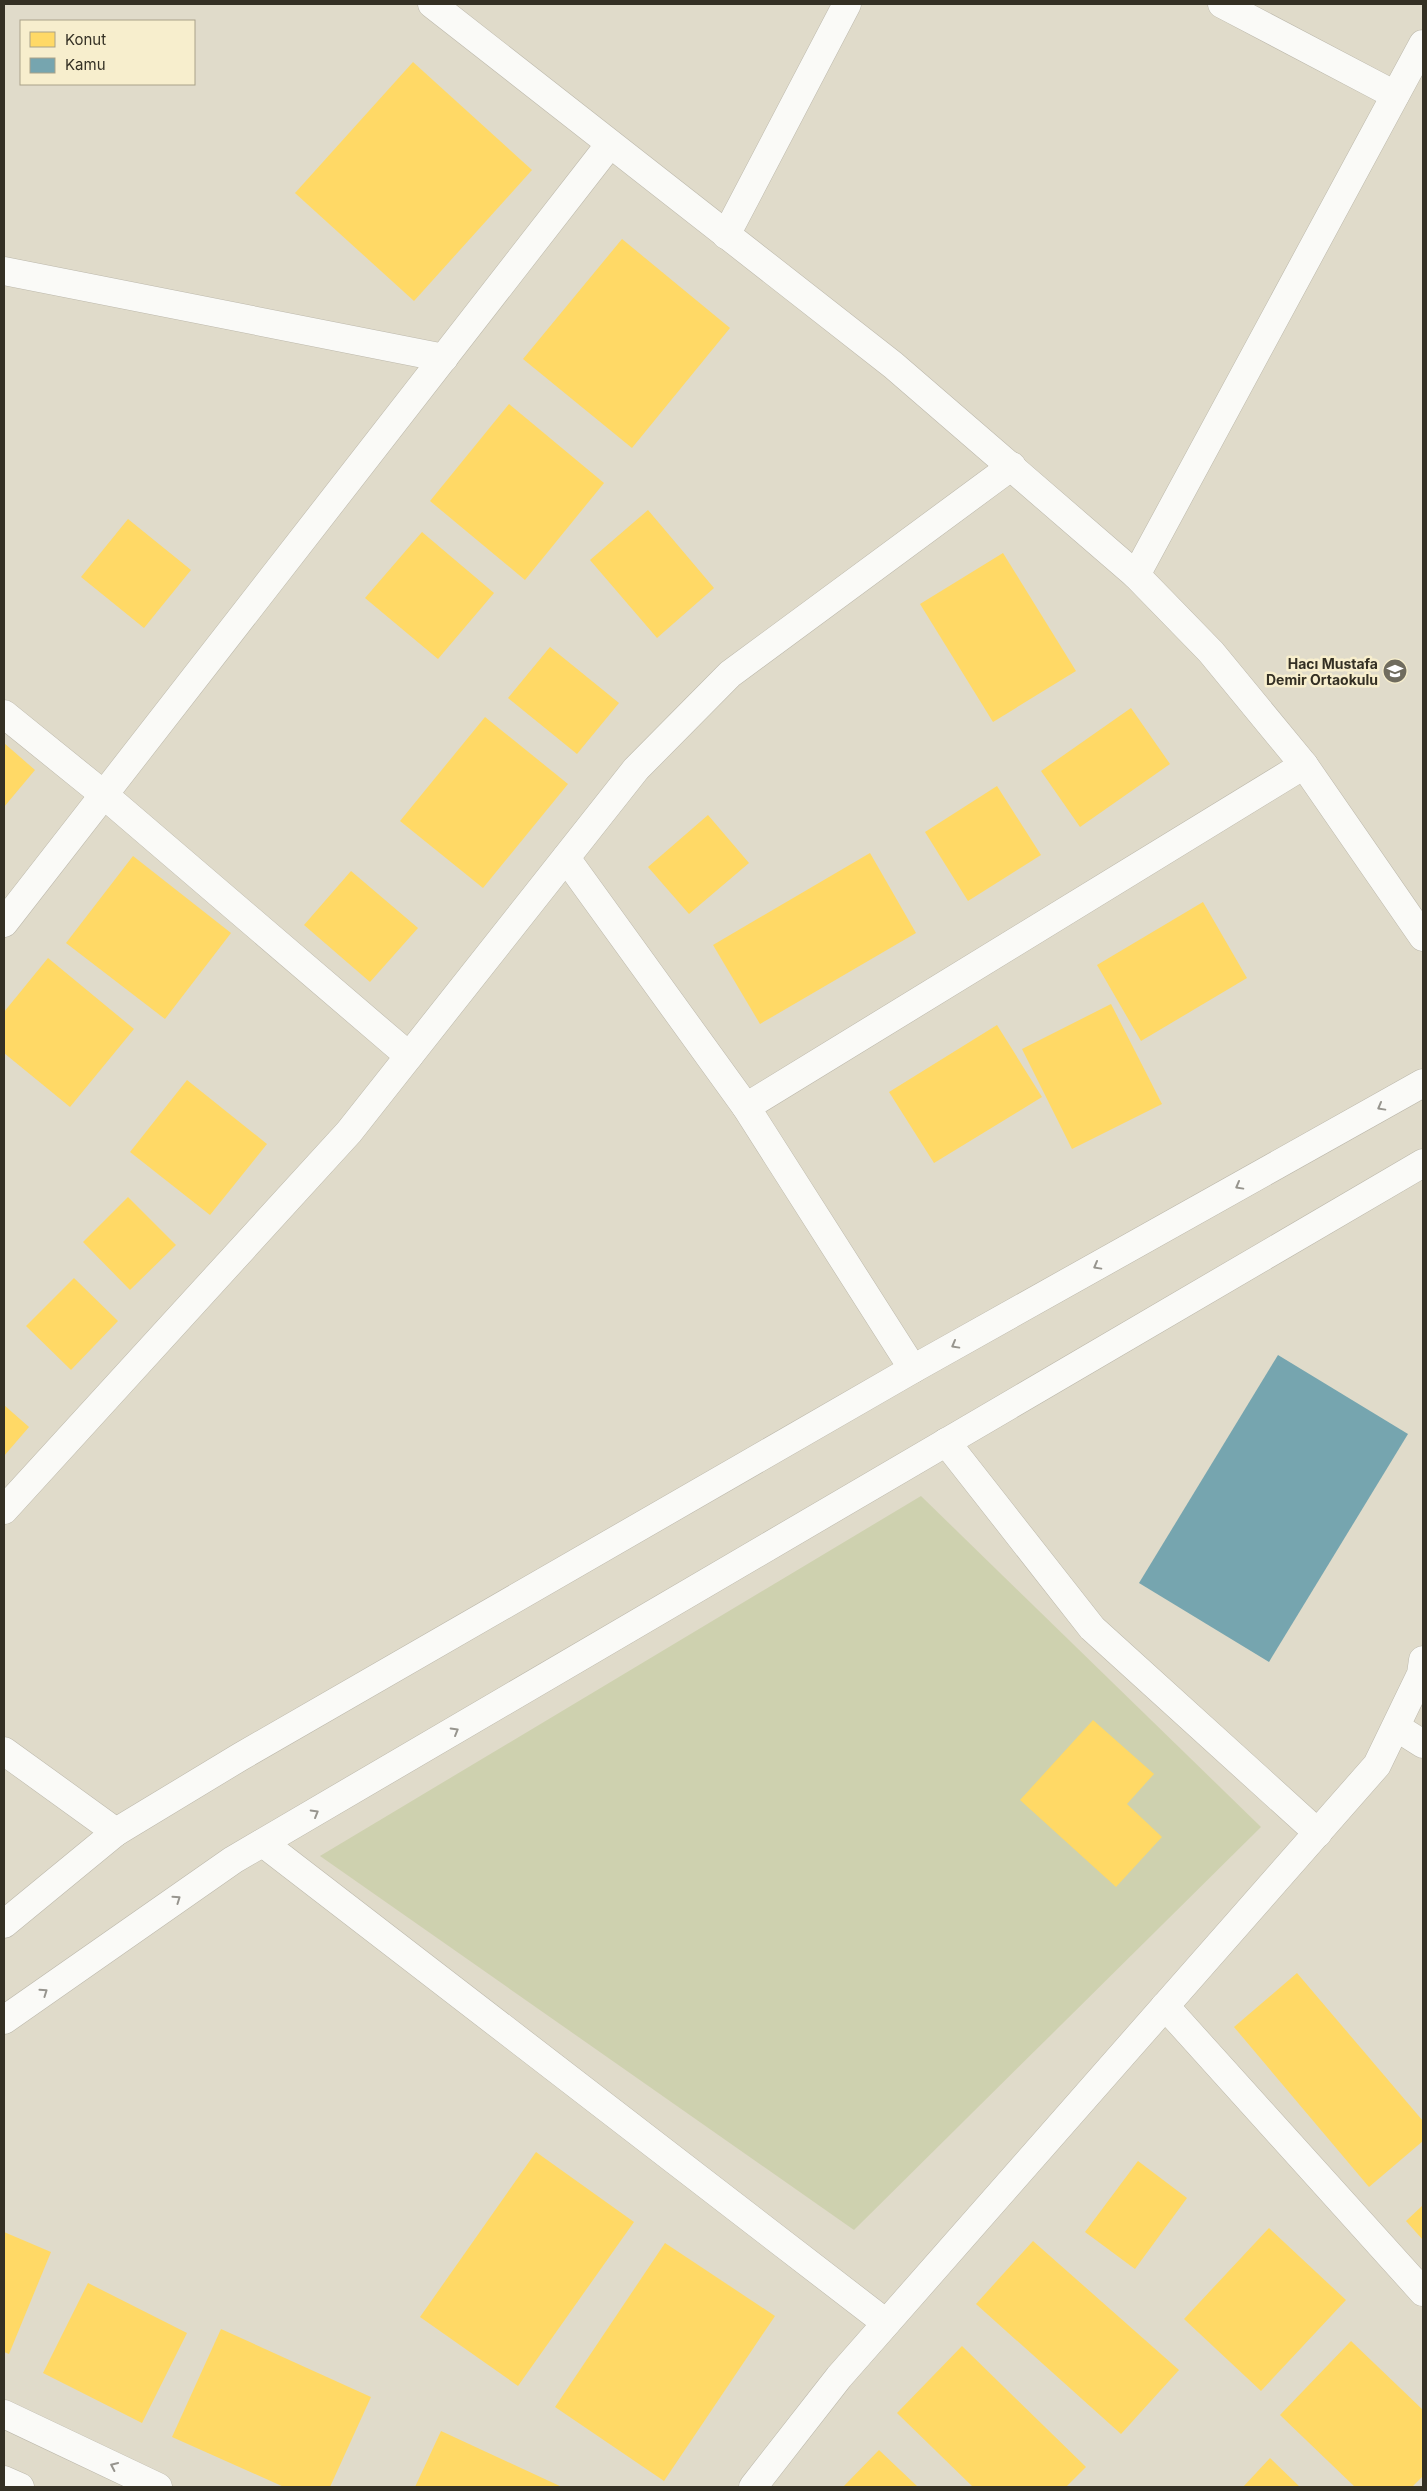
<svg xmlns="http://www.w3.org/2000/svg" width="1427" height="2491" viewBox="0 0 1427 2491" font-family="Inter,sans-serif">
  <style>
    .green { fill: #ced1af }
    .homes { fill: #ffd966 }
    .public { fill: #76a5af }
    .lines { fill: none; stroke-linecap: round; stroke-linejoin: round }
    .street-casing { stroke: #bcb8ab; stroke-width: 29 }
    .secondary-casing { stroke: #bcb8ab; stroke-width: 29 }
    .primary-casing { stroke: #bcb8ab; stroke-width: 29 }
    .street { stroke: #fafaf7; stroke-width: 28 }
    .secondary { stroke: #fafaf7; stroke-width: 28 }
    .primary { stroke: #fafaf7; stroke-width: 28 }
    .oneway { stroke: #97958e }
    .labels { text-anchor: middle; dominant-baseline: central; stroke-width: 5; stroke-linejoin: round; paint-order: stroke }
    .poi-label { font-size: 14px; font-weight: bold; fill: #343024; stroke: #f7eecd; text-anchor: end }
  </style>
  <rect width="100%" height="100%" fill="#e0dbca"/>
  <polygon class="green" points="921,1496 1261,1827 854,2230 320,1856"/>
  <g class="homes">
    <polygon points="413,62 532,170 414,301 295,193"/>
    <polygon points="622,239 730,328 632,448 523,359"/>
    <polygon points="509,404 604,483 525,580 430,501"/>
    <polygon points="648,510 714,588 657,638 590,560"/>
    <polygon points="128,519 191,570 144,628 81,577"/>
    <polygon points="422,532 494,593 438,659 365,598"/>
    <polygon points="1003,553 1076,671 993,722 920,604"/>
    <polygon points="550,647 619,703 577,754 508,698"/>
    <polygon points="1131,708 1170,764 1080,827 1041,771"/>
    <polygon points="485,717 568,784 483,888 400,821"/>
    <polygon points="4,743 35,770 4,807"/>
    <polygon points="997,786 1041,855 968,901 925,832"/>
    <polygon points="708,815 749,863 689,914 648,867"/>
    <polygon points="870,853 916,933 760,1024 713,945"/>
    <polygon points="133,856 231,933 165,1019 66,943"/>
    <polygon points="351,871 418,928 370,982 304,925"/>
    <polygon points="1203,902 1247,978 1141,1041 1097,965"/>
    <polygon points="48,958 134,1029 70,1107 4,1053 4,1012"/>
    <polygon points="1111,1004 1162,1104 1072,1149 1022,1049"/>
    <polygon points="997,1025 1042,1097 934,1163 889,1092"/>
    <polygon points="187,1080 267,1144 210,1215 130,1152"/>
    <polygon points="128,1197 176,1245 130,1290 83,1242"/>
    <polygon points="74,1278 118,1321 71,1370 26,1326"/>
    <polygon points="4,1405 29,1427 4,1456"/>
    <polygon points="1093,1720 1154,1774 1127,1804 1162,1837 1116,1887 1020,1800"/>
    <polygon points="1297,1973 1423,2121 1423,2141 1369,2187 1234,2027"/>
    <polygon points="536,2152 634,2222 518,2386 420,2317"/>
    <polygon points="1138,2161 1187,2198 1135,2269 1085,2232"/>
    <polygon points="1423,2205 1423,2240 1406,2221"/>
    <polygon points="1269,2228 1346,2300 1261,2391 1184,2319"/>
    <polygon points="4,2232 51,2252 9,2354 4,2352"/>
    <polygon points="1033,2241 1179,2370 1121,2434 976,2304"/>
    <polygon points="665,2243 775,2316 664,2481 555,2407"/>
    <polygon points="88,2283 187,2333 142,2423 43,2373"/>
    <polygon points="221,2329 371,2397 330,2487 284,2487 172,2437"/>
    <polygon points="1351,2341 1423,2410 1423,2476 1412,2487 1355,2487 1280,2415"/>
    <polygon points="962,2346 1086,2467 1066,2487 973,2487 897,2413"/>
    <polygon points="441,2431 562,2487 415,2487"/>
    <polygon points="879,2450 918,2487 843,2487"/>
    <polygon points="1270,2458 1300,2487 1243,2487"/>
  </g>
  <polygon class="public" points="1278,1355 1408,1434 1269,1662 1139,1583"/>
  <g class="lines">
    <defs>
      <g id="street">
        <polyline points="432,4 893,365 1136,575 1211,652 1304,765 1423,937"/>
        <polyline points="1222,4 1395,95"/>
        <polyline points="726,235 847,4"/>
        <polyline points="4,271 444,358"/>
        <polyline points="1136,575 1423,44"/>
        <polyline points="4,714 103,794 409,1056"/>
        <polyline points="566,858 746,1107 913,1369"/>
        <polyline points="4,923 610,144"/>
        <polyline points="746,1107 1304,765"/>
        <polyline points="946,1442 1092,1628 1318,1833"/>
        <polyline points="4,1510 349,1132 636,769 730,674 1012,466"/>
        <polyline points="1396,1727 1423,1744"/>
        <polyline points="4,1751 116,1832"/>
        <polyline points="263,1843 886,2323"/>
        <polyline points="1165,2006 1423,2292"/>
        <polyline points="753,2487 839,2377 1377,1765 1421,1674 1423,1660"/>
      </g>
      <g id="secondary">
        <polyline points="4,1924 116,1832 240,1757 913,1369 1423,1083"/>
        <polyline points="4,2020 233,1860 1423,1163"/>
      </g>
      <g id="primary">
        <polyline points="4,2414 158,2487"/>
        <polyline points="4,2480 20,2487"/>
      </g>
    </defs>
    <use href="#street" class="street-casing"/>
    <use href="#secondary" class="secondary-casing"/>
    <use href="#primary" class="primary-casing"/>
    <use href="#street" class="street"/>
    <use href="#secondary" class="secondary"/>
    <use href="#primary" class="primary"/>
  </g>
  <defs><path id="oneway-chevron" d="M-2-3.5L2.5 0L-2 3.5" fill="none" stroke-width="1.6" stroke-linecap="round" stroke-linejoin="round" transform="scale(1.25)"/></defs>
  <g class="oneway">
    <use href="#oneway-chevron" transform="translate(1381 1107) rotate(151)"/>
    <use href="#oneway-chevron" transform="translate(1239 1186) rotate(151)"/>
    <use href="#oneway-chevron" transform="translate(1097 1266) rotate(151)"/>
    <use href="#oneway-chevron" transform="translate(955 1345) rotate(151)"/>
    <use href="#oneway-chevron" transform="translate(455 1731) rotate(-30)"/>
    <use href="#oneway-chevron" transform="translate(315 1813) rotate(-30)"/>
    <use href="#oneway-chevron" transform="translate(177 1899) rotate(-35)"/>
    <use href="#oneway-chevron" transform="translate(44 1992) rotate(-35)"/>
    <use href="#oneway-chevron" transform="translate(114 2466) rotate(-155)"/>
  </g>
  <defs>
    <symbol id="school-disc" viewBox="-11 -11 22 22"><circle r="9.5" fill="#706c5e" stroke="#f7eecd"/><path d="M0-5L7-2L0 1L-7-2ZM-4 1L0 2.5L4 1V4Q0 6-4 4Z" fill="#fff"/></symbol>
  </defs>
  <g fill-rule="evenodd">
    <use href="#school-disc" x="1381" y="657" width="28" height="28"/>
  </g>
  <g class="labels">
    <g class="poi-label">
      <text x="1378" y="663">Hacı Mustafa<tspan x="1378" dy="16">Demir Ortaokulu</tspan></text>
    </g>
  </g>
  <rect width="1427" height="2491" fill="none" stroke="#343024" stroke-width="10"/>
  <rect x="20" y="20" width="175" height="65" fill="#f7eecd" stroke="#a9a289"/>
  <rect x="30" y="32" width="25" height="15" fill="#ffd966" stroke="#a9a289"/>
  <text x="65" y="45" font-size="15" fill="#343024">Konut</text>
  <rect x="30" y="58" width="25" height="15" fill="#76a5af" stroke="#a9a289"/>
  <text x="65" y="70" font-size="15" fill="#343024">Kamu</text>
</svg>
